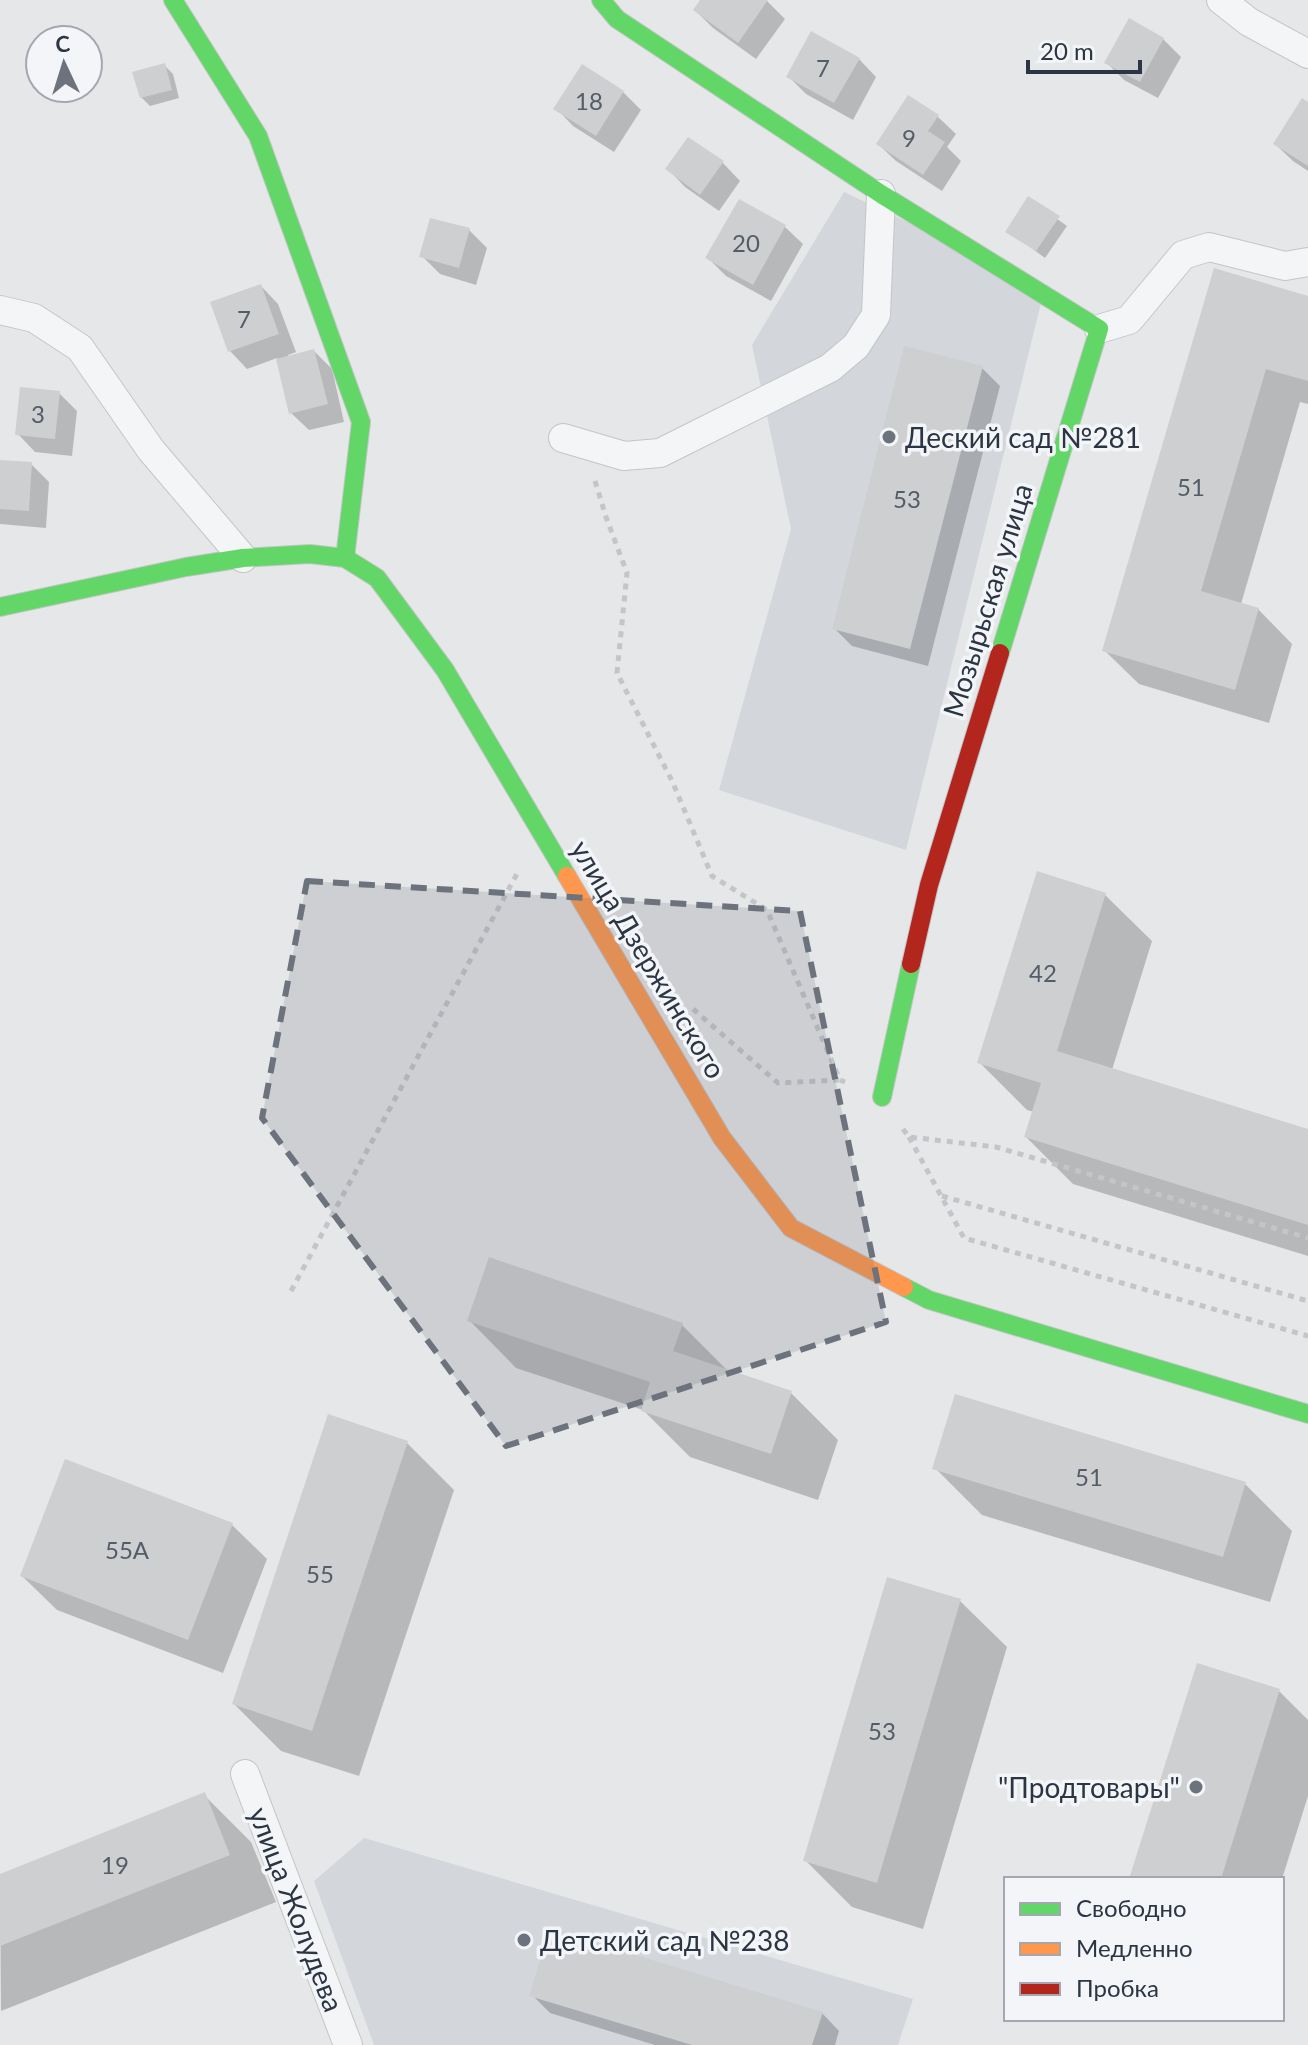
<svg xmlns="http://www.w3.org/2000/svg" width="1308" height="2045" viewBox="0 0 1308 2045" font-family="Lato,sans-serif">
  <style>
    .built { fill: #d3d7dc }
    .shadow { fill: #0003 }
    .building { fill: #cdcfd1 }
    .lines { fill: none; stroke-linecap: round; stroke-linejoin: round }
    .street-casing { stroke: #c3c5c7; stroke-width: 30 }
    .fast-casing { stroke: #c3c5c7; stroke-width: 20 }
    .slow-casing { stroke: #c3c5c7; stroke-width: 20 }
    .jam-casing { stroke: #c3c5c7; stroke-width: 20 }
    .path { stroke: #c4c5c9; stroke-width: 5; stroke-dasharray: 6 6; stroke-linecap: butt }
    .street { stroke: #f4f5f6; stroke-width: 28 }
    .fast { stroke: #63d668; stroke-width: 18 }
    .slow { stroke: #ff974d; stroke-width: 18 }
    .jam { stroke: #b3261e; stroke-width: 18 }
    .marked { fill: #6c737d; fill-opacity: 0.2; stroke: #6c737d; stroke-width: 6; stroke-dasharray: 16 10; stroke-linejoin: round }
    .poi-dot { fill: #6c737d; stroke: #f3f5f8; stroke-width: 3 }
    .labels { text-anchor: middle; dominant-baseline: central; stroke-width: 7; stroke-linejoin: round; paint-order: stroke }
    .number-label { font-size: 24px; fill: #545c67 }
    .poi-label { font-size: 28px; fill: #2b3543; stroke: #f3f5f8; text-anchor: start }
    .street-label { font-size: 28px; fill: #2b3543; stroke: #f3f5f8 }
  </style>
  <rect width="100%" height="100%" fill="#e5e7e9"/>
  <g class="built">
    <polygon points="844,192 1045,287 906,850 719,790 791,529 752,345"/>
    <polygon points="364,1838 913,1999 898,2045 374,2045 314,1881"/>
  </g>
  <g class="shadow">
    <polygon points="703,0 766,0 785,19 756,59 713,28 695,10"/>
    <polygon points="1163,39 1181,57 1158,98 1124,80 1106,62"/>
    <polygon points="859,59 876,77 853,120 806,94 788,76"/>
    <polygon points="164,65 173,74 179,98 150,106 141,97"/>
    <polygon points="623,92 641,110 614,152 573,126 556,108"/>
    <polygon points="909,97 938,117 956,134 947,147 961,161 942,191 896,161 878,144"/>
    <polygon points="1308,105 1308,171 1293,161 1275,144"/>
    <polygon points="689,140 723,163 740,181 719,211 685,187 668,169"/>
    <polygon points="1029,199 1067,226 1045,258 1008,231"/>
    <polygon points="740,201 785,227 803,244 771,301 726,276 708,258"/>
    <polygon points="469,230 487,248 476,285 440,274 422,256"/>
    <polygon points="1216,271 1308,298 1308,404 1300,402 1241,604 1258,609 1292,644 1269,723 1139,684 1104,650"/>
    <polygon points="261,286 278,304 296,352 288,355 289,357 314,351 332,369 344,422 309,430 291,413 277,358 247,369 230,351"/>
    <polygon points="982,368 1000,386 928,666 852,646 834,628"/>
    <polygon points="59,393 77,411 72,456 35,452 18,434"/>
    <polygon points="0,462 31,464 49,482 46,528 0,524"/>
    <polygon points="1105,895 1152,941 1112,1070 1308,1131 1308,1256 1073,1184 1026,1137 1034,1112 1027,1110 980,1063"/>
    <polygon points="470,1321 682,1325 729,1372 791,1393 838,1440 818,1500 690,1457 643,1410 516,1368"/>
    <polygon points="407,1443 454,1490 359,1776 281,1751 234,1704"/>
    <polygon points="935,1468 1245,1484 1292,1531 1270,1602 982,1515"/>
    <polygon points="232,1525 267,1559 223,1673 57,1610 22,1576"/>
    <polygon points="960,1601 1007,1647 923,1929 852,1907 805,1860"/>
    <polygon points="1198,1666 1279,1691 1308,1720 1308,1796 1282,1879 1131,1879"/>
    <polygon points="204,1795 251,1842 276,1902 1,2011 0,1876"/>
    <polygon points="532,1995 822,2013 839,2031 835,2045 655,2045 550,2013"/>
  </g>
  <g class="building">
    <polygon points="700,0 768,0 738,43 693,10"/>
    <polygon points="1129,18 1164,38 1140,82 1104,63"/>
    <polygon points="811,31 860,58 834,103 786,77"/>
    <polygon points="165,63 172,90 140,98 132,72"/>
    <polygon points="582,64 624,91 596,136 553,109"/>
    <polygon points="908,95 939,115 928,131 945,142 923,175 876,144"/>
    <polygon points="1302,98 1308,102 1308,166 1273,144"/>
    <polygon points="688,137 724,161 700,195 665,169"/>
    <polygon points="1028,196 1060,216 1036,251 1005,232"/>
    <polygon points="739,199 786,225 753,285 705,258"/>
    <polygon points="430,218 470,228 459,268 419,257"/>
    <polygon points="1214,268 1308,296 1308,381 1266,369 1201,591 1259,608 1235,690 1102,651"/>
    <polygon points="261,284 279,334 228,352 210,302"/>
    <polygon points="904,346 983,366 910,649 832,629"/>
    <polygon points="314,349 328,404 289,414 276,359"/>
    <polygon points="20,387 60,391 55,439 15,435"/>
    <polygon points="0,460 32,462 29,511 0,509"/>
    <polygon points="1037,871 1106,893 1057,1051 1308,1129 1308,1225 1024,1137 1041,1083 977,1063"/>
    <polygon points="489,1257 683,1323 673,1351 792,1391 771,1454 641,1411 650,1382 467,1321"/>
    <polygon points="955,1394 1246,1482 1223,1557 932,1469"/>
    <polygon points="328,1414 408,1441 312,1731 232,1704"/>
    <polygon points="65,1459 233,1523 188,1640 20,1576"/>
    <polygon points="887,1577 961,1599 877,1883 803,1861"/>
    <polygon points="1197,1663 1280,1689 1221,1879 1129,1879"/>
    <polygon points="205,1792 230,1855 0,1946 0,1874"/>
    <polygon points="550,1929 823,2012 812,2045 692,2045 529,1996"/>
  </g>
  <g class="lines">
    <defs>
      <g id="street">
        <polyline points="1221,0 1249,22 1308,54"/>
        <polyline points="0,310 34,318 80,348 151,450 243,558"/>
        <polyline points="1099,329 1129,320 1183,255 1209,247 1285,266 1308,262"/>
        <polyline points="563,438 624,456 660,453 830,368 856,346 876,315 881,194"/>
        <polyline points="245,1774 348,2045"/>
      </g>
      <g id="fast">
        <polyline points="173,0 258,136 361,422 345,558"/>
        <polyline points="601,0 617,19 881,194 1099,329 1000,653"/>
        <polyline points="0,607 186,567 243,558 310,554 345,558 377,578 445,670 567,876"/>
        <polyline points="882,1097 911,964"/>
        <polyline points="904,1287 929,1300 1308,1414"/>
      </g>
      <polyline id="slow" points="567,876 722,1138 791,1228 904,1287"/>
      <polyline id="jam" points="911,964 929,885 1000,653"/>
    </defs>
    <use href="#street" class="street-casing"/>
    <use href="#fast" class="fast-casing"/>
    <use href="#slow" class="slow-casing"/>
    <use href="#jam" class="jam-casing"/>
    <g class="path">
      <polyline points="595,481 606,517 627,573 617,673 673,783 712,876 767,910 840,1080 845,1082"/>
      <polyline points="693,1009 778,1083 840,1080"/>
      <polyline points="903,1129 909,1137 996,1147 1308,1238"/>
      <polyline points="909,1137 964,1238 1308,1336"/>
      <polyline points="942,1196 1308,1301"/>
      <polyline points="291,1291 519,870"/>
    </g>
    <use href="#street" class="street"/>
    <use href="#fast" class="fast"/>
    <use href="#slow" class="slow"/>
    <use href="#jam" class="jam"/>
  </g>
  <path class="marked" d="M307,881L800,911L886,1322L506,1446L262,1118Z"/>
  <g class="poi-dot">
    <circle cx="889" cy="437" r="8"/>
    <circle cx="1196" cy="1787" r="8"/>
    <circle cx="524" cy="1940" r="8"/>
  </g>
  <g class="labels">
    <g class="number-label">
      <text x="823" y="67">7</text>
      <text x="589" y="100">18</text>
      <text x="909" y="137">9</text>
      <text x="746" y="242">20</text>
      <text x="244" y="318">7</text>
      <text x="38" y="413">3</text>
      <text x="1191" y="486">51</text>
      <text x="907" y="498">53</text>
      <text x="1043" y="972">42</text>
      <text x="1089" y="1476">51</text>
      <text x="127" y="1549">55А</text>
      <text x="320" y="1573">55</text>
      <text x="882" y="1730">53</text>
      <text x="115" y="1864">19</text>
    </g>
    <g class="poi-label">
      <text x="905" y="437">Деский сад №281</text>
      <text x="1180" y="1787" text-anchor="end">"Продтовары"</text>
      <text x="540" y="1940">Детский сад №238</text>
    </g>
    <g class="street-label">
      <text transform="translate(987 600) rotate(-73)">Мозырьская улица</text>
      <text transform="translate(649 959) rotate(59)">улица Дзержинского</text>
      <text transform="translate(297 1909) rotate(69)">улица Жолудева</text>
    </g>
  </g>
  <rect x="1004" y="1877" width="280" height="144" fill="#f3f5f8" stroke="#a3a8b0" stroke-width="2"/>
  <rect x="1020" y="1903" width="40" height="12" fill="#63d668" stroke="#a3a8b0" stroke-width="2"/>
  <text x="1076" y="1917" font-size="24" fill="#2b3543">Свободно</text>
  <rect x="1020" y="1943" width="40" height="12" fill="#ff974d" stroke="#a3a8b0" stroke-width="2"/>
  <text x="1076" y="1957" font-size="24" fill="#2b3543">Медленно</text>
  <rect x="1020" y="1983" width="40" height="12" fill="#b3261e" stroke="#a3a8b0" stroke-width="2"/>
  <text x="1076" y="1997" font-size="24" fill="#2b3543">Пробка</text>
  <g transform="translate(64 64) rotate(356)"><circle r="38" fill="#f3f5f8" stroke="#a3a8b0" stroke-width="2"/>
  <path d="M0-6L14 30L0 20L-14 30Z" fill="#6c737d"/>
  <text y="-12" font-size="22" font-weight="bold" text-anchor="middle" fill="#2b3543">С</text>
  </g>
  <path d="M1028 60v12h112v-12" fill="none" stroke="#2b3543" stroke-width="4"/>
  <text x="1040" y="60" font-size="24" fill="#2b3543" stroke="#f3f5f8" stroke-width="6" paint-order="stroke">20 m</text>
</svg>
